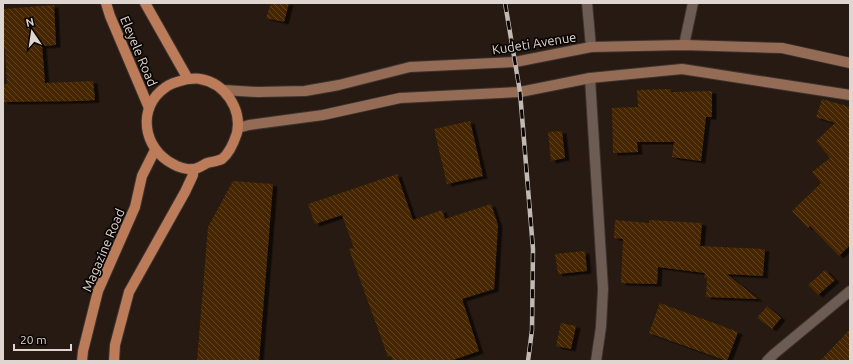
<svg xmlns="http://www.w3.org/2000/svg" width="853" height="364" viewBox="0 0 853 364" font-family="Ubuntu,sans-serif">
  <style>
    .building { fill: url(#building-back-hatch); filter: url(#shadow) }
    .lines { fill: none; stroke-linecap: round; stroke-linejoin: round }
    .minor-casing { stroke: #3d332f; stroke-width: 12 }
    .secondary-casing { stroke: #3d332f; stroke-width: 12 }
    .primary-casing { stroke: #3d332f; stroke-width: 12 }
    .minor { stroke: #6c5c53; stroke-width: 10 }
    .secondary { stroke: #946c56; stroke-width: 10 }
    .primary { stroke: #bc7c5a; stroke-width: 10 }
    .rail-casing { stroke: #c2b9b3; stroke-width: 4.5 }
    .rail { stroke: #0b0604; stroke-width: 3; stroke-dasharray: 9; stroke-linecap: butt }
    .labels { text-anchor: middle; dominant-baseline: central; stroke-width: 3.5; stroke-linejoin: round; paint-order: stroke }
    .street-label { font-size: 13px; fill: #dfd6d1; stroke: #0b0604 }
  </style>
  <defs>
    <pattern id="building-back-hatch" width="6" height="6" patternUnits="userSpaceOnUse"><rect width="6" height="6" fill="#452604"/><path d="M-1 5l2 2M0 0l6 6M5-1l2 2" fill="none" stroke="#5f4528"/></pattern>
    <filter id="shadow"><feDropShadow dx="4.5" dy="2.5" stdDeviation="0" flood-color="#0009"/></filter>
  </defs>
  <rect width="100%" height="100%" fill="#261a12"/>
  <g class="building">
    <polygon points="271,3 289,3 284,22 266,18"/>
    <polygon points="54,5 56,45 42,46 45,83 93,81 95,100 80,101 3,102 3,84 7,84 5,49 3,49 3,9"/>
    <polygon points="671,89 671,92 712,91 712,117 706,117 701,161 672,157 674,142 637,142 638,152 613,153 612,108 638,107 637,90"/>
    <polygon points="822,99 850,107 850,245 839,256 810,226 808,228 792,211 821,183 812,172 830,158 816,141 835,123 816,117"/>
    <polygon points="470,121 483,176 447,184 434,129"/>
    <polygon points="562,131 565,158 551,161 548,132"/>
    <polygon points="397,174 413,220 442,210 445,219 491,204 498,225 494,289 462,299 479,351 450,361 393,361 391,356 388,357 349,249 354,248 342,215 315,224 308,204"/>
    <polygon points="233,181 273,184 259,361 197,361 208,227"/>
    <polygon points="615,220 649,223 649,220 702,223 700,246 765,249 763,276 727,274 758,299 706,297 707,278 704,278 705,273 658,267 657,284 621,283 623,239 614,238"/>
    <polygon points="585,251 587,271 558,274 555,254"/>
    <polygon points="825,270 835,280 818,295 808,285"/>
    <polygon points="660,303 738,332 727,361 649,333"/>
    <polygon points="767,306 781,318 772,329 757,318"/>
    <polygon points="561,323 576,326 571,349 556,346"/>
    <polygon points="850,329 850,361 820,361"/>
  </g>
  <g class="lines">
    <defs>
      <g id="minor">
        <polyline points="587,3 591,47"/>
        <polyline points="684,45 693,3"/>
        <polyline points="590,78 603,289 601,327 596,361"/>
        <polyline points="767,361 774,354 850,291"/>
      </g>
      <g id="secondary">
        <polyline points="223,90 258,92 305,91 339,85 410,67 515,62 591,47 684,45 782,48 850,63"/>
        <polyline points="238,128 249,125 323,115 400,98 520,92 590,78 682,69 850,95"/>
      </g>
      <g id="primary">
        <polyline points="106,3 110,16 149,108"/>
        <polyline points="145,3 188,79"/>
        <path d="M188,79C192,79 197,78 200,79C225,83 242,109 237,133C234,142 230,153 222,159C218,161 211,162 207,163C203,165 198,169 193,169C187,170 178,167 173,164C143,149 136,107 166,87C173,82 180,81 188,79Z"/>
        <polyline points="82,361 83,351 98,291 135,207 142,176 155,150"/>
        <polyline points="114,361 115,345 129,292 185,192 193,175 193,169"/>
      </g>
    </defs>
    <use href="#minor" class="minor-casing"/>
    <use href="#secondary" class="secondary-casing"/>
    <use href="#primary" class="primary-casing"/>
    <use href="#minor" class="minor"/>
    <use href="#secondary" class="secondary"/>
    <use href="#primary" class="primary"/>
    <defs>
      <polyline id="rail" points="505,3 520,92 533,249 532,330 528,361"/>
    </defs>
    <use href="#rail" class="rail-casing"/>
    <use href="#rail" class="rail"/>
  </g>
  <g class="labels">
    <g class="street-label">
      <text transform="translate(534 43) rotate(-9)">Kudeti Avenue</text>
      <text transform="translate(139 51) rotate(67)">Eleyele Road</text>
      <text transform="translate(103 250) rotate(-67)">Magazine Road</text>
    </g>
  </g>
  <rect width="853" height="364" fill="none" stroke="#dfd6d1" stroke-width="8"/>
  <g transform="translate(32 32) rotate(347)" stroke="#0b0604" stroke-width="3" paint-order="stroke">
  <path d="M0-3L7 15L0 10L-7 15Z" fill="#dfd6d1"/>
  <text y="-6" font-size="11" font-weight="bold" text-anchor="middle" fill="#dfd6d1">N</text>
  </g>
  <path d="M14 344v6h57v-6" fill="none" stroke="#dfd6d1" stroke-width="2"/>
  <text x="20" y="344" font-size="12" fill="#dfd6d1" stroke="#0b0604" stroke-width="3" paint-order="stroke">20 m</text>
</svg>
